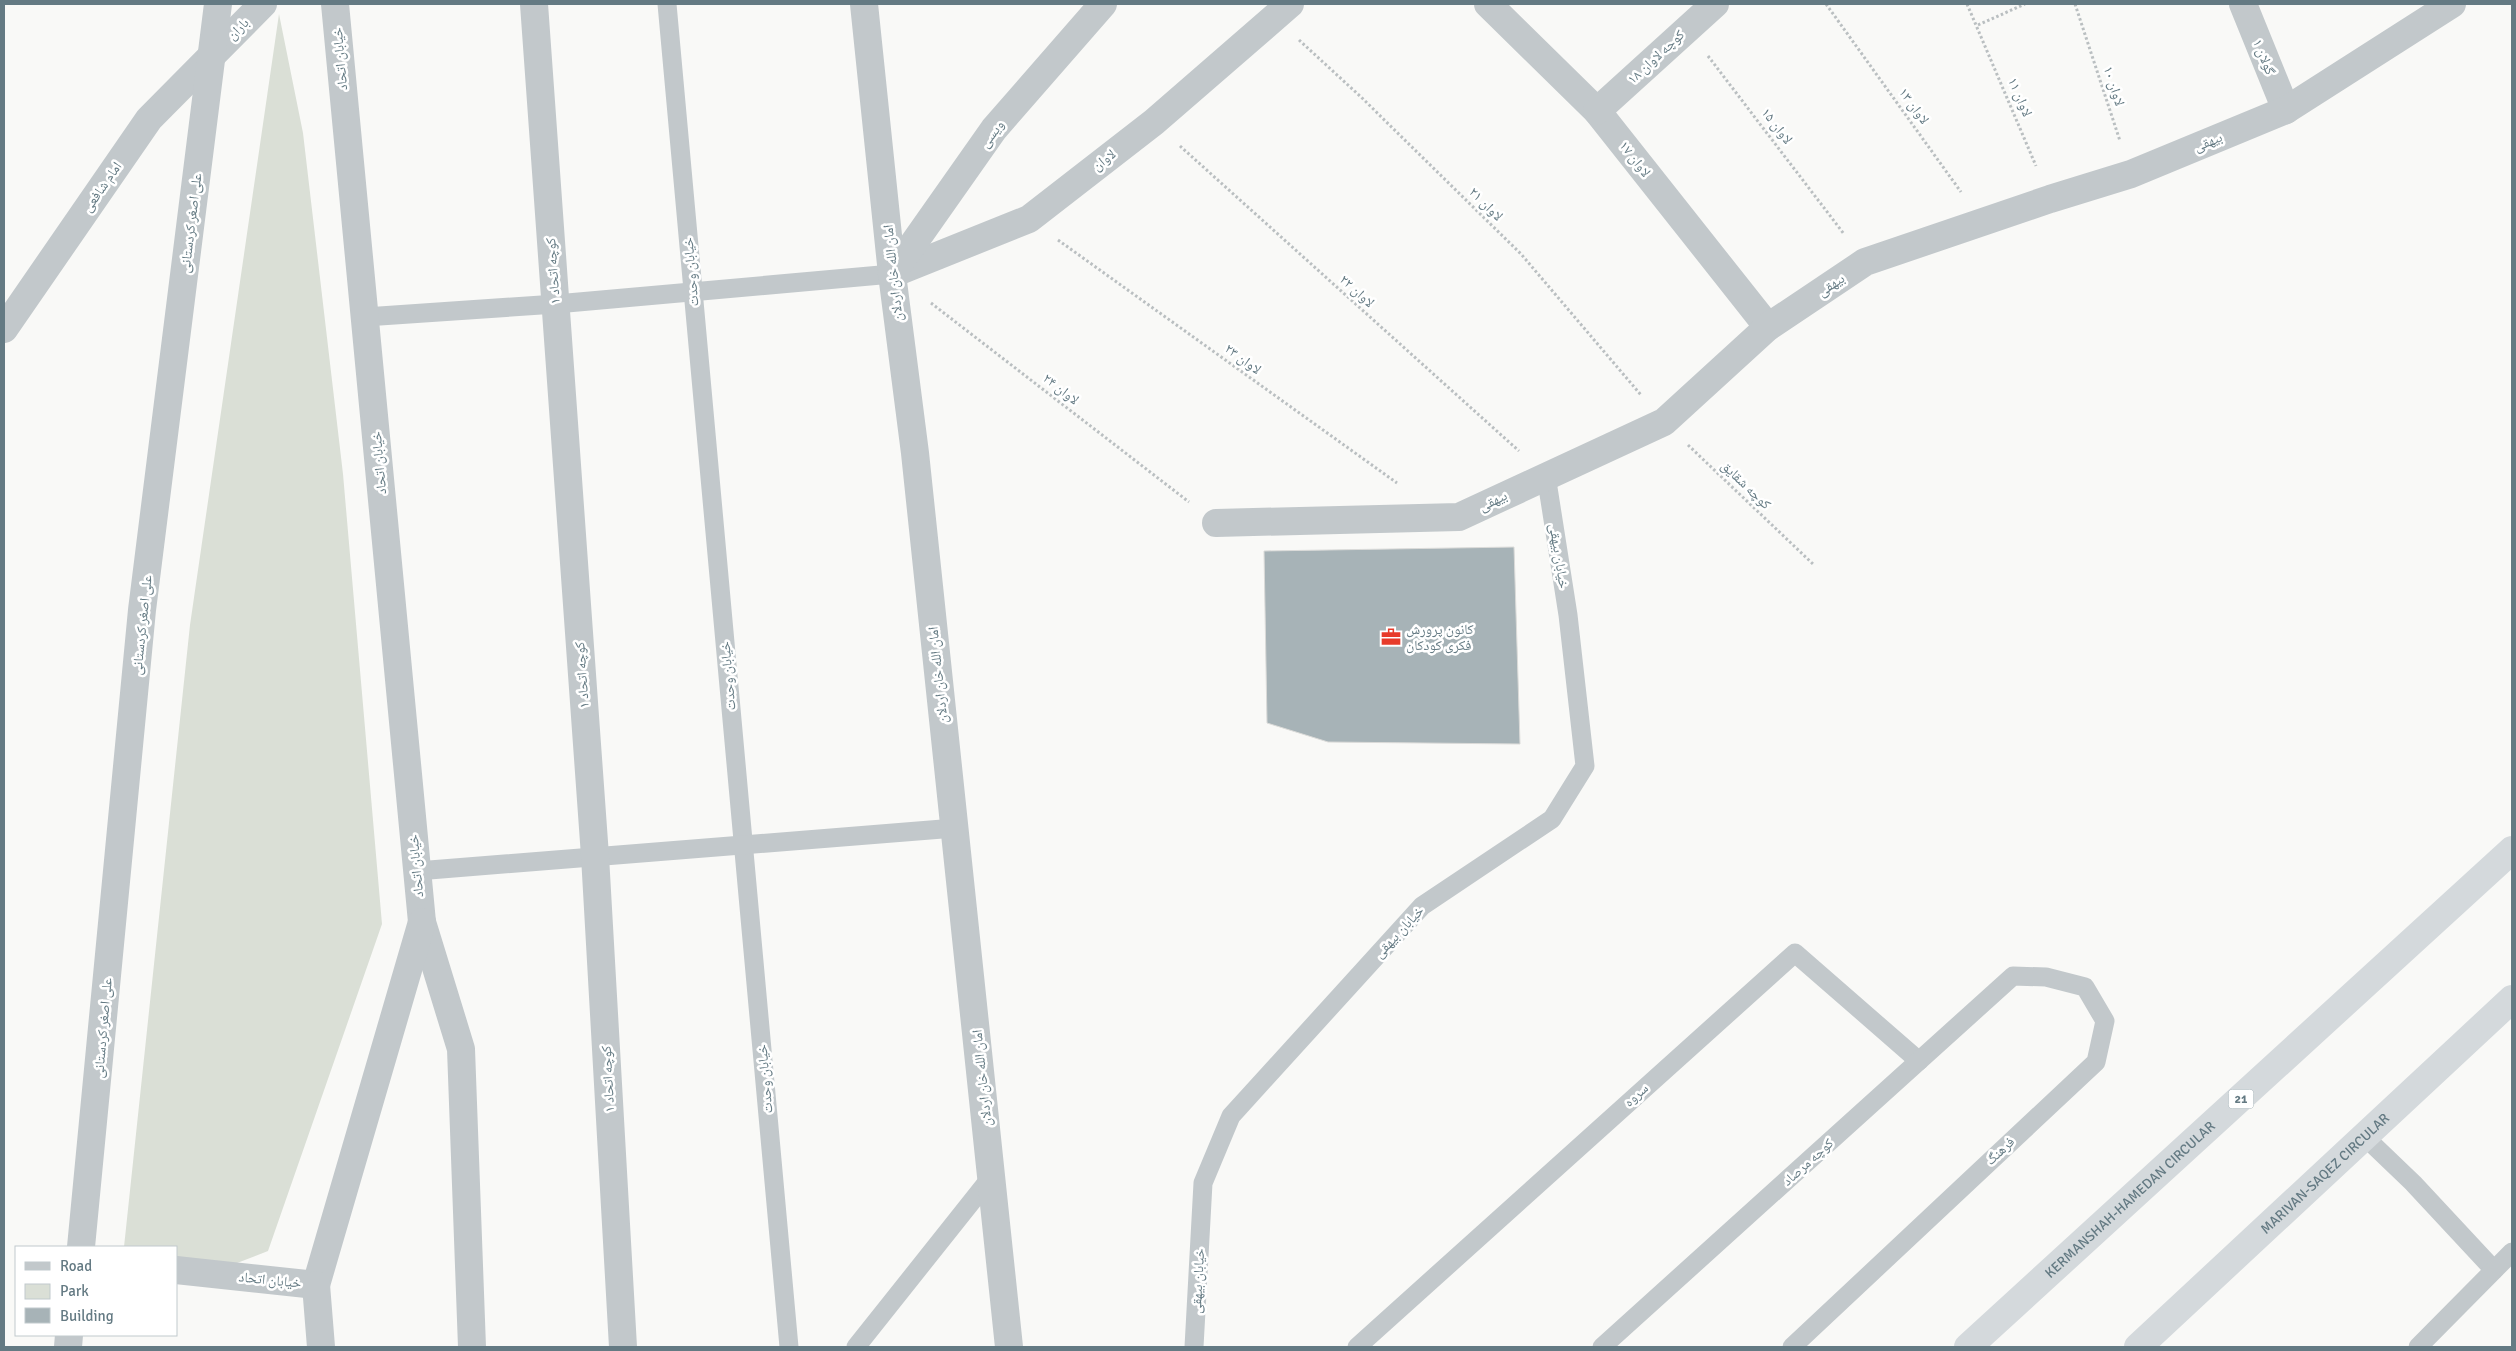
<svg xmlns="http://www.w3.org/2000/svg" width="2516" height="1351" viewBox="0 0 2516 1351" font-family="Signika,'Noto Naskh Arabic',sans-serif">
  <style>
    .green { fill: #dadfd6 }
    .building { fill: #a7b3b7; stroke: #dbdbd9 }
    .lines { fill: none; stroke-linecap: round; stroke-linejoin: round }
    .path { stroke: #babfc1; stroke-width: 3; stroke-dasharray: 2.5 2.5; stroke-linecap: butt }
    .service { stroke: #c2c8cb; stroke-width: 19 }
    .minor { stroke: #c2c8cb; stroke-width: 28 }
    .tertiary { stroke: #c2c8cb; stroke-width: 28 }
    .trunk { stroke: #d4d9dc; stroke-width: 28 }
    .labels { text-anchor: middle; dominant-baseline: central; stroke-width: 5; stroke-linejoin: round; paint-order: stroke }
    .shield { fill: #fff; stroke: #92a2a8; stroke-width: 1 }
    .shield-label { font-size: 12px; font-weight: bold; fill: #647a83 }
    .street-label { font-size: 14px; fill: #647a83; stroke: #fff }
    .poi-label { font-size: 14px; fill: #647a83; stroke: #fff; text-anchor: start }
  </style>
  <rect width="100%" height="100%" fill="#f9f9f7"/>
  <polygon class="green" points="279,14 303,133 343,474 382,924 268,1251 198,1278 176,1272 176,1247 124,1247 190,625"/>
  <polygon class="building" points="1514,547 1520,744 1328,742 1267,723 1264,551"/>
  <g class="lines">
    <g class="path">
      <polyline points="1826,4 1961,192"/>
      <polyline points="1967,4 2036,166"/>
      <polyline points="2075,4 2120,141"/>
      <polyline points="1978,25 2025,4"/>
      <polyline points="1299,40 1361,97 1521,254 1641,395"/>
      <polyline points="1708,56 1844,234"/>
      <polyline points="1180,146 1519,451"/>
      <polyline points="1058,240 1397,483"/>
      <polyline points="931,303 1189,502"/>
      <polyline points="1688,445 1813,564"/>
    </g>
    <g class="service">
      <polyline points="667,4 789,1347"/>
      <polyline points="365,317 556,304 892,274"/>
      <polyline points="417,871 955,828"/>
      <polyline points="2365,1137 2413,1183 2494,1270"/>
      <polyline points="856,1347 992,1176"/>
      <polyline points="1194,1347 1203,1183 1231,1116 1422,906 1552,819 1585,766 1568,615 1546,475"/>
      <polyline points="1357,1347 1795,953 1919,1061"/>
      <polyline points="1602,1347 2013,976 2046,977 2085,987 2105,1021 2096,1062 1792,1347"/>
      <polyline points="2418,1347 2512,1252"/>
    </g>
    <g class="minor">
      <polyline points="335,4 422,922 461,1049 472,1347"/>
      <polyline points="534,4 595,856 623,1347"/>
      <polyline points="864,4 892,274 915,453 1009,1347"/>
      <polyline points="1488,4 1597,111 1768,327"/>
      <polyline points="2243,4 2286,110"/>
      <polyline points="1597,111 1715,4"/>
      <polyline points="892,274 1029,219 1154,122 1290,4"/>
      <polyline points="892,274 994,129 1103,4"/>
      <polyline points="1216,523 1459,517 1664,422 1768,327 1865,262 2050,199 2131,174 2286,110 2452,4"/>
      <polyline points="176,1270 316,1285 422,922"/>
      <polyline points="316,1285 321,1347"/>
    </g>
    <g class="tertiary">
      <polyline points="4,329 149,119 263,4"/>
      <polyline points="81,1247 142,610 218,4"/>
      <polyline points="68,1347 69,1335"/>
    </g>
    <g class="trunk">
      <path id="s1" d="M1968,1347L2512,850"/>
      <path id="s2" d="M2138,1347L2512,999"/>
    </g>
  </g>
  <defs>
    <symbol id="office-bare" viewBox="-9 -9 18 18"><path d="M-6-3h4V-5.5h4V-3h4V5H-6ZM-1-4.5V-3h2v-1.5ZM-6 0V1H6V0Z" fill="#e73b2a" stroke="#fff" stroke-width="2.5" paint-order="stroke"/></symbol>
  </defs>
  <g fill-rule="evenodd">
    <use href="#office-bare" x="1377" y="623" width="28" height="28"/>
  </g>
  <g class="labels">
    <rect class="shield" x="2228.5" y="1089.5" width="25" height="19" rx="4"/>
    <g class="shield-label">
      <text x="2241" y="1099">21</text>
    </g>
    <g class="street-label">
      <text transform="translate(238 29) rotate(-45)">باران</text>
      <text transform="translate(1656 57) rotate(-43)">کوچه لاوان ۱۸</text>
      <text transform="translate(2264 57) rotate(68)">گولان ۱</text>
      <text transform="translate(340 59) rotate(-95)">خیابان اتحاد</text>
      <text transform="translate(2114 86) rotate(72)">لاوان ۱۰</text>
      <text transform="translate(2020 97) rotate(67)">لاوان ۱۱</text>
      <text transform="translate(1914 106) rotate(54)">لاوان ۱۳</text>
      <text transform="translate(1777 126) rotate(52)">لاوان ۱۵</text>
      <text transform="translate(992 134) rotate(-53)">ویسی</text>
      <text transform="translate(2208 142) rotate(-23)">بیهقی</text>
      <text transform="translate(1635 159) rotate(52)">لاوان ۱۷</text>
      <text transform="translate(1104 160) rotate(-38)">لاوان</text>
      <text transform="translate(102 187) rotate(-55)">امام شافعی</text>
      <text transform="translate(1486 204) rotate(45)">لاوان ۲۱</text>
      <text transform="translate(191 223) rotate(-83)">علی اصغر کردستانی</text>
      <text transform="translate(553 271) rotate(-94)">کوچه اتحاد ۱</text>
      <text transform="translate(691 272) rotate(-95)">خیابان وحدت</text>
      <text transform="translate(893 273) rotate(-96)">امان الله خان اردلان</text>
      <text transform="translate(1831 285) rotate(-34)">بیهقی</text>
      <text transform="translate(1357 291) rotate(42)">لاوان ۲۲</text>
      <text transform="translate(1243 359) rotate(36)">لاوان ۲۳</text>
      <text transform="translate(1061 389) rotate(38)">لاوان ۲۴</text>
      <text transform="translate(379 463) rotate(-95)">خیابان اتحاد</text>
      <text transform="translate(1746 485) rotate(44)">کوچه شقایق</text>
      <text transform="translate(1493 501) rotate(-26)">بیهقی</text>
      <text transform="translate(1559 556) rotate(81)">خیابان بیهقی</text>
      <text transform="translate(142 625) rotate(-84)">علی اصغر کردستانی</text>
      <text transform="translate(582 675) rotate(-94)">کوچه اتحاد ۱</text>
      <text transform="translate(938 675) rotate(-96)">امان الله خان اردلان</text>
      <text transform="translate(728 676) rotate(-95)">خیابان وحدت</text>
      <text transform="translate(416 866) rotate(-95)">خیابان اتحاد</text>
      <text transform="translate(1399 932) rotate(-47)">خیابان بیهقی</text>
      <text transform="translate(103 1028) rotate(-85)">علی اصغر کردستانی</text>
      <text transform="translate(982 1078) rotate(-96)">امان الله خان اردلان</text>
      <text transform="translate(608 1079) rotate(-93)">کوچه اتحاد ۱</text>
      <text transform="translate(765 1079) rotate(-95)">خیابان وحدت</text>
      <text transform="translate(1636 1095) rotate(-42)">سروه</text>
      <text transform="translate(2000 1151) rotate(-43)">فرهنگ</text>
      <text transform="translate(1808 1162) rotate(-42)">کوچه مرصاد</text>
      <text stroke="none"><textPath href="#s2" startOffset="255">MARIVAN-SAQEZ CIRCULAR</textPath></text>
      <text stroke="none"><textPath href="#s1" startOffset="219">KERMANSHAH-HAMEDAN CIRCULAR</textPath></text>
      <text transform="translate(270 1280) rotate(6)">خیابان اتحاد</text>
      <text transform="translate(1198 1281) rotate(-87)">خیابان بیهقی</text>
    </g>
    <g class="poi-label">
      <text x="1406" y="629">کانون پرورش<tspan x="1406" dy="16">فکری کودکان</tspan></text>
    </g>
  </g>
  <rect width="2516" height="1351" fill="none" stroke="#647a83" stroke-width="10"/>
  <rect x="15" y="1246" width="162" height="90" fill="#ffffff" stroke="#c1cacd"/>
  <rect x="25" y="1262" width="25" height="8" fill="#c2c8cb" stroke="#c1cacd"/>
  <text x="60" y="1271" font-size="15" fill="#647a83">Road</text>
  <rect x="25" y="1284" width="25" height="15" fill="#dadfd6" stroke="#c1cacd"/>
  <text x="60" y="1296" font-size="15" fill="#647a83">Park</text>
  <rect x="25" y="1308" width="25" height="15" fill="#a7b3b7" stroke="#c1cacd"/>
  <text x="60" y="1321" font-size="15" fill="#647a83">Building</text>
</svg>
